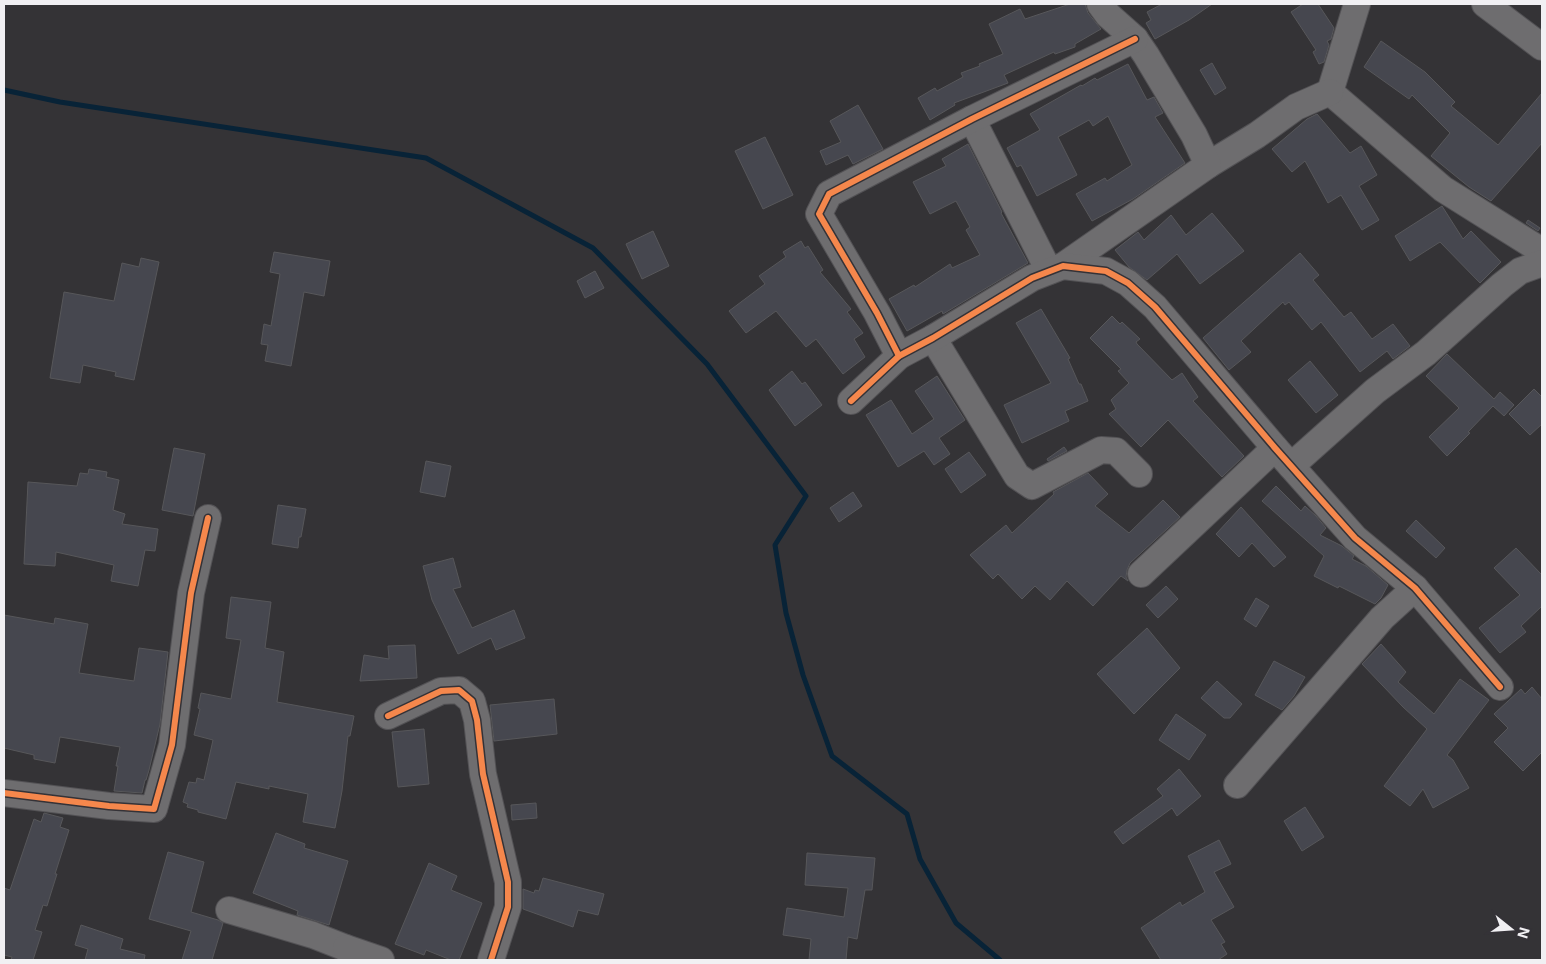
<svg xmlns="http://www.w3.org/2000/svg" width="1546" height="964" viewBox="0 0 1546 964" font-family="Inter,sans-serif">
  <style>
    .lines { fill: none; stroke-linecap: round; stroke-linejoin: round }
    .stream { stroke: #082337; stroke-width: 5 }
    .building { fill: #46474f; stroke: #57575a }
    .minor-casing { stroke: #535255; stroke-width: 28 }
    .minor { stroke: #6e6d6f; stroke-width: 26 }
    .cycleway-casing { stroke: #343237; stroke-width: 9 }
    .cycleway { stroke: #f5874c; stroke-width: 6 }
  </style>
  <rect width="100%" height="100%" fill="#343336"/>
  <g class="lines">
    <polyline class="stream" points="4,90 60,102 426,158 593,248 707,364 806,496 775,545 786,613 803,675 832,756 907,814 920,859 956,923 1000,960"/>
  </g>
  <g class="building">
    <polygon points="1070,4 1085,4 1088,13 1101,29 1075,44 1075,47 1055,54 1054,52 1004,75 1008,83 954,103 955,105 930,120 918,98 935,88 937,91 963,77 961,73 980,66 979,64 1003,54 989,24 1020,9 1025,19"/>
    <polygon points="1162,4 1212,4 1189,20 1155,39 1146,23 1151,20 1147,12"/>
    <polygon points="1303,4 1318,4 1334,28 1331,39 1327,41 1329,45 1324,62 1319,64 1313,52 1316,50 1291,12"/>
    <polygon points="1381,41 1425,72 1455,102 1451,106 1498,145 1542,93 1542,143 1491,201 1469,187 1431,156 1450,133 1412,95 1409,99 1364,67"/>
    <polygon points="1212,63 1226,88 1215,95 1200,70"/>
    <polygon points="1128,64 1147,100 1154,97 1163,113 1155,117 1185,163 1133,199 1092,221 1076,194 1105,178 1107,181 1132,165 1108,116 1093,126 1089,120 1058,137 1077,175 1037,196 1021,165 1017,167 1007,148 1040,130 1030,114 1081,85 1082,86 1095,78 1097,80"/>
    <polygon points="858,105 883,149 853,164 848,155 826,165 820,151 841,142 830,121"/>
    <polygon points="1317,114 1350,153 1361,146 1377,175 1359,186 1379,220 1362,230 1341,195 1328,203 1305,161 1292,172 1272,149 1307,119"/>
    <polygon points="765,137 793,195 763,209 735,151"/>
    <polygon points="968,144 1002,212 1001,213 1028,263 943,314 942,311 907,331 889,299 914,285 915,287 950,264 952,268 980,255 966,230 970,227 956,201 930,214 913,182 946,166 942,159"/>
    <polygon points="1442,206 1463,239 1471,231 1501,262 1480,283 1440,242 1410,261 1395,236"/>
    <polygon points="1212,213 1244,251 1200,284 1177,254 1147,280 1129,267 1115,250 1138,232 1144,240 1171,215 1186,235"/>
    <polygon points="1528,220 1540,228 1538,231 1526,223"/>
    <polygon points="653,231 669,266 642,279 626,244"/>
    <polygon points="801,241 805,248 808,246 823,270 820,272 851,309 847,312 863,333 854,339 865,357 843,374 816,339 806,347 776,311 746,333 729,311 765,284 759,276 786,257 783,252"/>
    <polygon points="274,252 330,261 324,296 304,292 291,366 265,361 268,345 261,344 264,324 271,326 280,274 270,272"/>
    <polygon points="1300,253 1319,275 1313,280 1344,317 1351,312 1372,339 1393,324 1410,346 1393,359 1387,351 1360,372 1321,322 1312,330 1289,302 1285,305 1283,302 1241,341 1251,352 1229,370 1203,338"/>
    <polygon points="141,258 159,262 134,380 115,376 116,372 83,365 80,383 50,378 64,292 114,301 122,263 139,267"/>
    <polygon points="595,271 604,288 585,298 577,281"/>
    <polygon points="1041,309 1070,358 1068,359 1079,384 1081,384 1088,401 1065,411 1069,421 1022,443 1004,405 1051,383 1016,323"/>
    <polygon points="1112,316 1120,324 1122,322 1140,339 1136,342 1137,344 1172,380 1182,373 1198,397 1193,401 1244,456 1222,477 1168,420 1141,447 1109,414 1116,409 1111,400 1129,383 1118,371 1121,369 1090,338"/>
    <polygon points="1447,354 1494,399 1500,392 1514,405 1504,416 1493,406 1468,432 1470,433 1447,456 1429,437 1459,408 1426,376"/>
    <polygon points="1310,361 1338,395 1316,413 1288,380"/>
    <polygon points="792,371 802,384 805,382 822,405 795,426 769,390"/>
    <polygon points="937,376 965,420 939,438 950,454 934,465 924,451 898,467 866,415 891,400 912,434 934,419 915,391"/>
    <polygon points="1534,389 1542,397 1542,424 1530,435 1509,414"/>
    <polygon points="1064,447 1067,451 1048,461 1047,459"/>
    <polygon points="174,448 205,454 193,516 162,510"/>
    <polygon points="969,452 986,475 961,493 945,469"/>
    <polygon points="426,461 451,466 445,497 420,492"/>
    <polygon points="89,469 107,472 106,477 119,480 113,510 125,514 122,524 158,529 155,551 145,550 138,586 111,581 114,565 56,552 55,566 24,564 28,482 77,486 80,473 88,474"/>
    <polygon points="1088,473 1108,494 1095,506 1129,533 1163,500 1180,517 1130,563 1127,570 1126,577 1128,581 1121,576 1093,606 1067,581 1050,600 1035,586 1022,599 998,574 993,579 970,555 1006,525 1012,533 1054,494 1053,492"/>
    <polygon points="1276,486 1301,511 1305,506 1316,516 1326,528 1320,535 1342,546 1354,556 1352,559 1366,566 1388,585 1381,598 1375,604 1339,586 1338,588 1314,576 1324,556 1262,501"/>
    <polygon points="853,492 862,506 839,522 830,508"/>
    <polygon points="278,505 306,509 301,537 299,537 298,548 272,544"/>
    <polygon points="1241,507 1286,557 1274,567 1252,543 1239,557 1216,534"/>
    <polygon points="1416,520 1445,548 1436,558 1406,531"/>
    <polygon points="1516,548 1542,575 1542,606 1521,626 1526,632 1500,653 1479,628 1520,595 1494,568"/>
    <polygon points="453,558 461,587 453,589 472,628 514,610 525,638 496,650 491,638 458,654 432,600 423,566"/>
    <polygon points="1166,586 1178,599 1158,618 1146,605"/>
    <polygon points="231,597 271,602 265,648 284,652 277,702 354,716 350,736 348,736 342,791 335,828 303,822 308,794 269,786 269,789 236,782 226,819 198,812 198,810 187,807 188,804 183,802 189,782 196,783 197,778 204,780 213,740 194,735 200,709 198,708 201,693 231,699 241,640 226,638"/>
    <polygon points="1256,598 1269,606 1256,627 1244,619"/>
    <polygon points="4,615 54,624 55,618 88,624 79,673 134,681 139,648 168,652 160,724 149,770 146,780 145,780 142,793 114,791 118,766 116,766 120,747 60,737 55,763 34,759 34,755 4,748"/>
    <polygon points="1147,628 1180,668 1134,714 1097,674"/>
    <polygon points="1381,644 1406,672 1398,682 1434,714 1460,679 1489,700 1447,755 1453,760 1469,788 1433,808 1423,789 1410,806 1384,786 1427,729 1403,707 1362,664"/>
    <polygon points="415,645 417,678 360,681 364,655 389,659 388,646"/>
    <polygon points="1274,661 1305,677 1294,696 1282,710 1255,695"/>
    <polygon points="1217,681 1242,704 1230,718 1224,718 1201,698"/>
    <polygon points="1532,687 1542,699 1542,752 1523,771 1494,742 1508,728 1494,714 1521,689 1525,694"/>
    <polygon points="554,699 557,734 494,741 490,705"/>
    <polygon points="1176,714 1206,735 1189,760 1159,740"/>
    <polygon points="424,729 429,784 398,787 392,732"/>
    <polygon points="1179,769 1201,796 1177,816 1172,808 1123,844 1114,832 1163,796 1157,789"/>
    <polygon points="536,803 537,818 512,820 511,805"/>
    <polygon points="1305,807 1324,837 1302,851 1284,821"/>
    <polygon points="44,813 63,818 60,827 69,830 55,874 57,874 51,893 47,906 43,905 35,930 42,932 33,960 11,960 12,957 4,955 4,888 10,890 34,819 41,822"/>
    <polygon points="276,833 305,844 304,848 348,861 329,925 297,915 298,911 253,893"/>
    <polygon points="1219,840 1231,864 1214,872 1234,907 1211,920 1225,942 1221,944 1227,954 1218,960 1161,960 1141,928 1180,902 1182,906 1205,892 1188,856"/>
    <polygon points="168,852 204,862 191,912 218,920 223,923 212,960 182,960 191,931 149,919"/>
    <polygon points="807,853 875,858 872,890 865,890 857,939 848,937 846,960 809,960 811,939 783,935 787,908 844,917 848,888 805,885"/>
    <polygon points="429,863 457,876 451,890 482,903 459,960 451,960 426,950 424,955 395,944"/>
    <polygon points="543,878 604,894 598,915 578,910 573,927 523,909 523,889 534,893 535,890 539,891"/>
    <polygon points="81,925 123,939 120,949 145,955 144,960 85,960 88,949 75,945"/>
  </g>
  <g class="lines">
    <defs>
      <g id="minor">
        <polyline points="1485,4 1542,47"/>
        <polyline points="1330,92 1443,189 1542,251"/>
        <polyline points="1330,92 1357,4"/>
        <polyline points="972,119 1049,271"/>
        <polyline points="1208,165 1257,135 1296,107 1330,92"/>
        <polyline points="1063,266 1208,165 1194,135 1146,55 1135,39 1108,15 1100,4"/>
        <polyline points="933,338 1017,476 1032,486 1101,450 1116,451 1139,474"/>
        <polyline points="899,356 877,313 819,214 829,194 972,119 1135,39"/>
        <polyline points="851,401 899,356 933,338 1032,278 1063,266 1106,271 1128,283 1155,307 1275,448 1355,538 1415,588 1500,687"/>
        <polyline points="1291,466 1375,391 1426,353 1502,285 1520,271 1542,263"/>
        <polyline points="1141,574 1275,448"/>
        <polyline points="388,716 441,691 459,690 472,701 477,720 483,774 508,882 508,907 491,960"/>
        <polyline points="1237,785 1382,618 1415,588"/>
        <polyline points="4,793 109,806 154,809 172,745 191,593 208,518"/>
        <polyline points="229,910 313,935 346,948 354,960"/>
        <polyline points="346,948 381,960"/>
      </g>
    </defs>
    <use href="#minor" class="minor-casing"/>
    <use href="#minor" class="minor"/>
    <defs>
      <g id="cycleway">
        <polyline points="899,356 877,313 819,214 829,194 972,119 1135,39"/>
        <polyline points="851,401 899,356 933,338 1032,278 1063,266 1106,271 1128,283 1155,307 1275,448 1355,538 1415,588 1500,687"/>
        <polyline points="388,716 441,691 459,690 472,701 477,720 483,774 508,882 508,907 491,960"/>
        <polyline points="4,793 109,806 154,809 172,745 191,593 208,518"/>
      </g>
    </defs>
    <use href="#cycleway" class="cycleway-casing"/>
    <use href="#cycleway" class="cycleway"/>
  </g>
  <rect width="1546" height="964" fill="none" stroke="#f1f0f3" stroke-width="10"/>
  <g transform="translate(1511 929) rotate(107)" stroke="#343237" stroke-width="4" paint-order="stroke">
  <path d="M0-4L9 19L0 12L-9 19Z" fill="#f1f0f3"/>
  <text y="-8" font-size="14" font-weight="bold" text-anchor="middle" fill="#f1f0f3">N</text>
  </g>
</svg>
